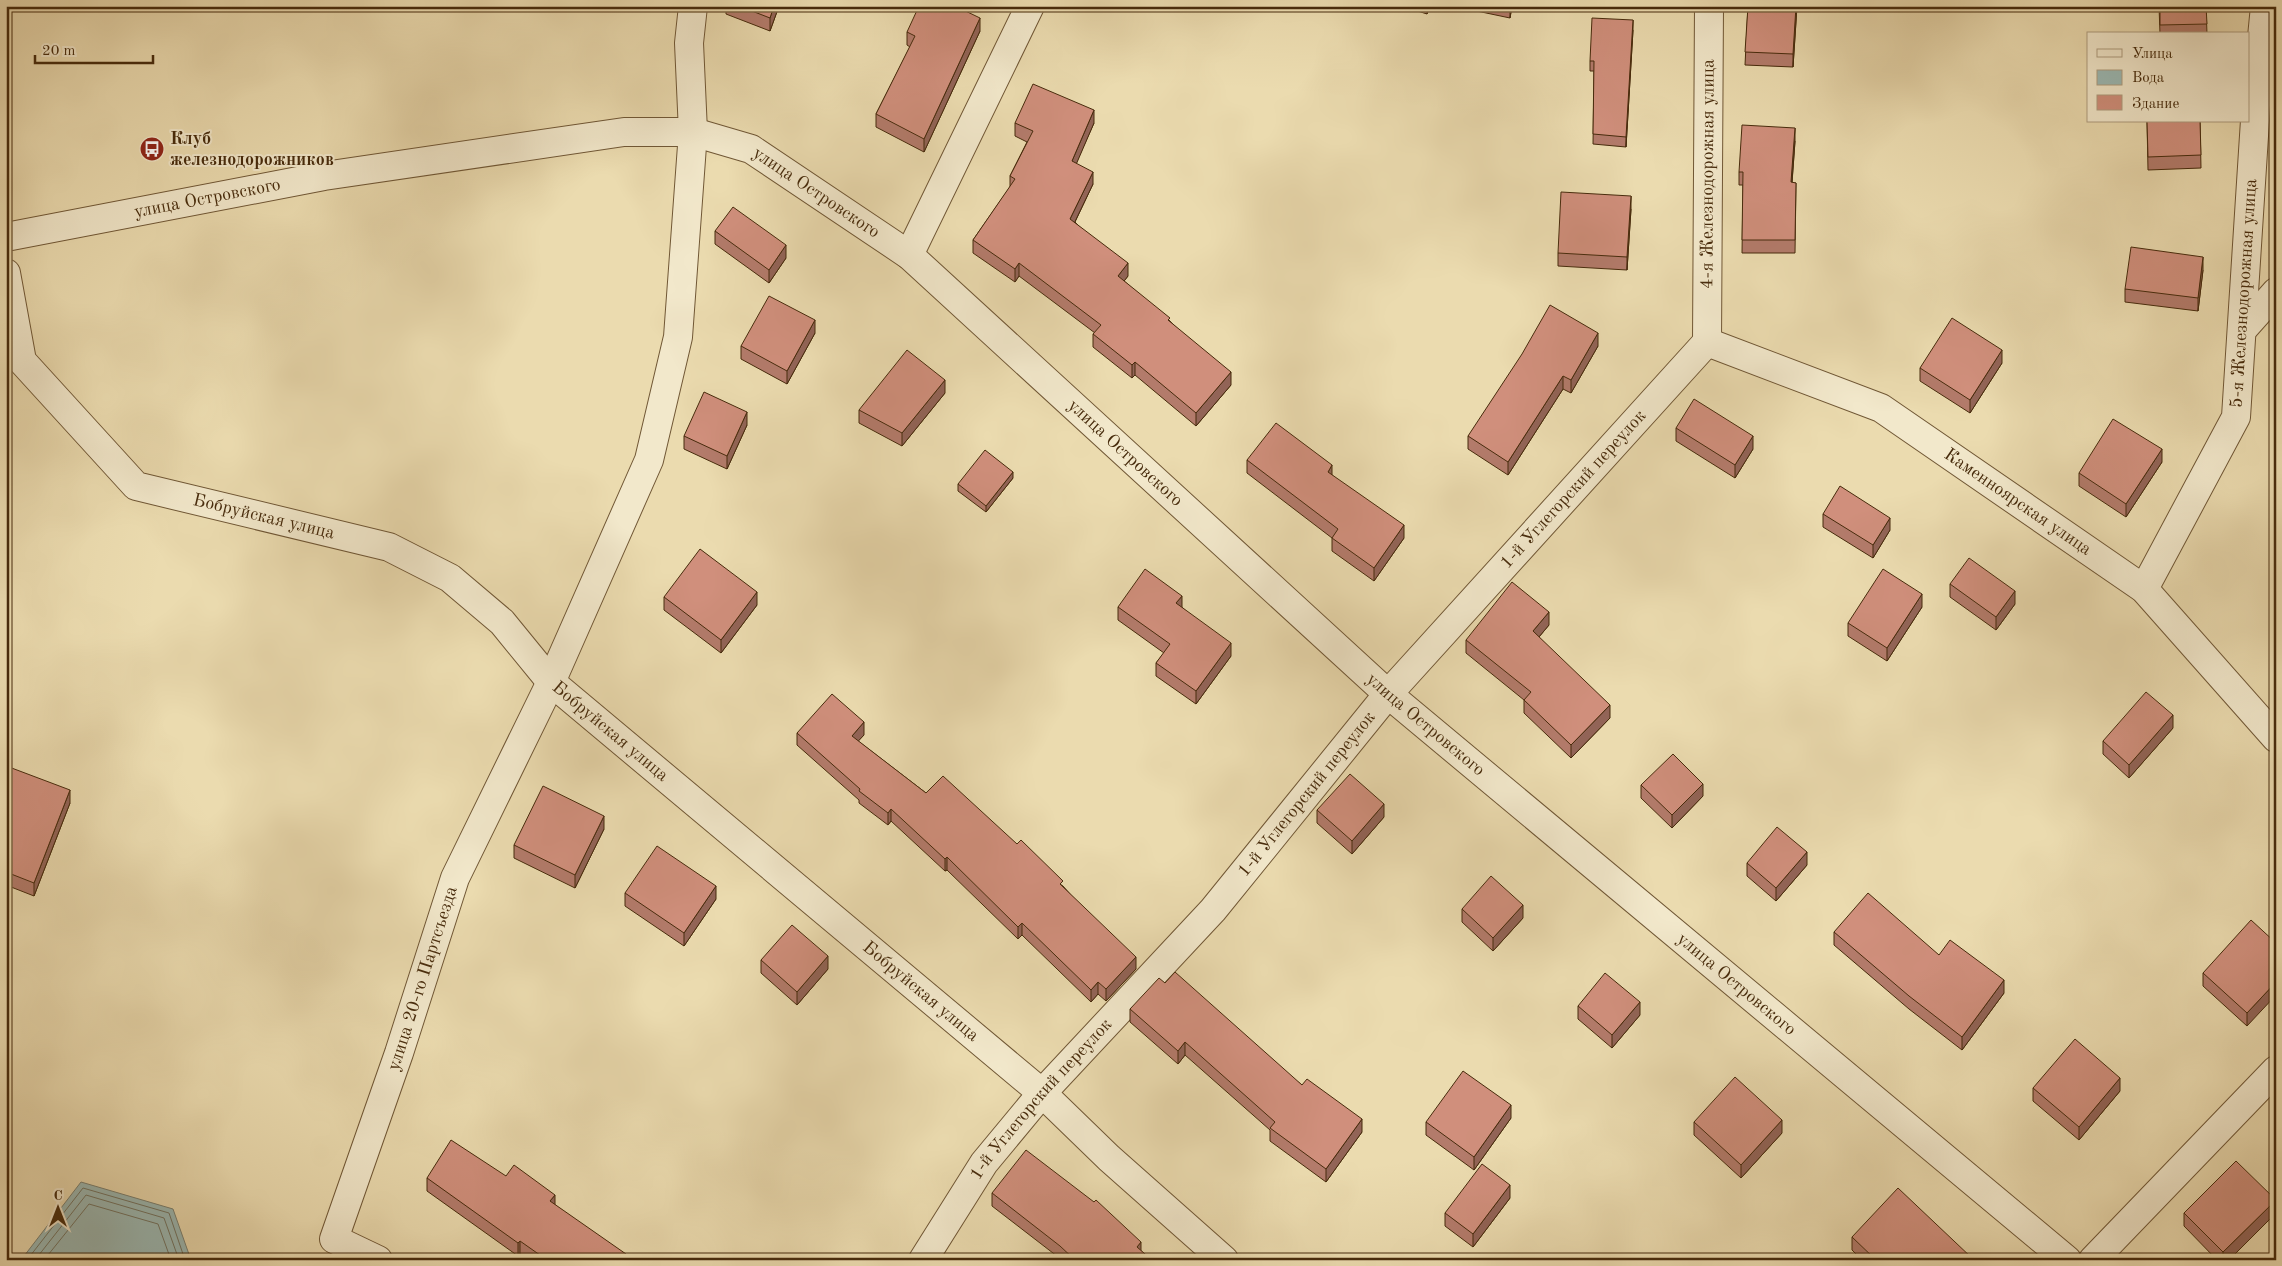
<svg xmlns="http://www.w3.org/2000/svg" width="2282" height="1266" viewBox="0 0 2282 1266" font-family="'Old Standard TT',serif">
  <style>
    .water { fill: #9bb9b4; stroke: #798071 }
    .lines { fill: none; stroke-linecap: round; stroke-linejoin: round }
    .shore { stroke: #717260; stroke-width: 1 }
    .minor-casing { stroke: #705735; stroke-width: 30 }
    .minor { stroke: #f2e8cb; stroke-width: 28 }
    .wall { fill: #b37b6b; stroke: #472b0c }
    .shaded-wall { fill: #926457; stroke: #472b0c }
    .building { fill: #d08f7c; stroke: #472b0c }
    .labels { text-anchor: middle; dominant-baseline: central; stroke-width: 4; stroke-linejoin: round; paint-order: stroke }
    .poi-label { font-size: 18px; font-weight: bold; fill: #472b0c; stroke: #f2e8cb; text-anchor: start }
    .street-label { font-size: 18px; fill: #472b0c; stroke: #f2e8cb }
  </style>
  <rect width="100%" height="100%" fill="#ebdbaf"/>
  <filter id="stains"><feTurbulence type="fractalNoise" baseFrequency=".004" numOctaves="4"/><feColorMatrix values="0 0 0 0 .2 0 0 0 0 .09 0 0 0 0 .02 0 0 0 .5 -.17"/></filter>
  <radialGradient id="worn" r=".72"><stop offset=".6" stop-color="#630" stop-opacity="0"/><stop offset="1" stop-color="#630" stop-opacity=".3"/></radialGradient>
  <polygon class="water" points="81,1182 173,1209 191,1260 21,1260"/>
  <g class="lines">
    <g class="shore">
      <polyline points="27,1260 83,1188 169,1213 185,1260"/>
      <polyline points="35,1260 86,1195 164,1218 179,1260"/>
      <polyline points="44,1260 89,1204 158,1224 171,1260"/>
    </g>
    <defs>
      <g id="minor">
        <path id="s1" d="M6,237L324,176L624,132H693L751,149L909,255L1388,694L2067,1260"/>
        <polyline points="909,255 1030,6"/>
        <path id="s2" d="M6,273L22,361L136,486L389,547L450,578L502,622L551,682L1042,1093L1109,1158L1224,1260"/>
        <polyline points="2243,329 2276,292"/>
        <path id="s3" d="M1707,342L1881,408L2144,589L2276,738"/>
        <path id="s4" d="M1707,342L1709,6"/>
        <path id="s5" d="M2144,589L2236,417L2257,89L2265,6"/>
        <path id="s6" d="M378,1260L334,1239L399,1053L455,878L551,682L649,460L678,337L693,132L689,43L693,6"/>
        <path id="s7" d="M923,1260L984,1163L1042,1093L1213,910L1388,694L1707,342"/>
        <polyline points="2093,1260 2276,1070"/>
      </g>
    </defs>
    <use href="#minor" class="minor-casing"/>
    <use href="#minor" class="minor"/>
  </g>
  <g class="wall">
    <polygon points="726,6 779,6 770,31 726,14"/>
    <polygon points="1402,6 1430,6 1427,14"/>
    <polygon points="1453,6 1512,6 1510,18"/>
    <polygon points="1748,6 1797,6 1793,67 1745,65"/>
    <polygon points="2159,6 2206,6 2207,34 2160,34"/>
    <polygon points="1633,30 1626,147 1593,144 1594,71 1590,71 1590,61"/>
    <polygon points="980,31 924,152 876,127 876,114 910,47 907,45 907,32"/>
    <polygon points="2147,121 2200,121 2201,168 2148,170"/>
    <polygon points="1015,123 1094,123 1076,163 1093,184 1075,222 1128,276 1124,281 1170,321 1231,385 1196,426 1135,375 1132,378 1093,347 1093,334 1095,333 1019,276 1015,282 973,253 973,240 1010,187 1010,176 1027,142 1015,136"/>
    <polygon points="1795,141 1792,183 1796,183 1795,253 1742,253 1743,185 1739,185 1739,172"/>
    <polygon points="1631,209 1627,270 1558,266 1558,253"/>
    <polygon points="715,231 786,258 769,283 715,244"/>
    <polygon points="2203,270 2198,311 2125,302 2125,289"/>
    <polygon points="815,333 787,384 741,359 741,346"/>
    <polygon points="1598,346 1571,393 1563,389 1508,475 1468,449 1468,436"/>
    <polygon points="2002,363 1970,413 1920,381 1920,368"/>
    <polygon points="945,393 902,446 859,423 859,410"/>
    <polygon points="747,425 727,469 684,449 684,436"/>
    <polygon points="1676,428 1753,449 1735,478 1676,441"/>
    <polygon points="1247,460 1332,475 1404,538 1374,581 1332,551 1332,538 1247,473"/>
    <polygon points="2162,462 2126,517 2079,486 2079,473"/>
    <polygon points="1013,478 986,512 958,491 958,484"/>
    <polygon points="1823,514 1890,530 1873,558 1823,527"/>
    <polygon points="1950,584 2015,604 1996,630 1950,597"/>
    <polygon points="664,597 757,605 721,653 664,610"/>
    <polygon points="1118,607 1182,607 1231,656 1196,704 1156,676 1156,663 1164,653 1118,620"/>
    <polygon points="1922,607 1887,661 1848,636 1848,623"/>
    <polygon points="1549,625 1539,637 1610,718 1571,758 1524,713 1524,700 1466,653 1466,640"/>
    <polygon points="2173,728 2129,778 2103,754 2103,741"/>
    <polygon points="797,733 864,735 858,741 926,793 1063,886 1136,969 1106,1001 1098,994 1091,1002 1022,935 1018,939 947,870 945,871 891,821 888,825 859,803 859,800 797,745"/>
    <polygon points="6,774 70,803 34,896 6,885"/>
    <polygon points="1641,785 1703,796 1672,828 1641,798"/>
    <polygon points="1317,810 1384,817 1352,854 1317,823"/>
    <polygon points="604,829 575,888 514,858 514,845"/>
    <polygon points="1747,863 1807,865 1776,901 1747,876"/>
    <polygon points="625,893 716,899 684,946 625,906"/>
    <polygon points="1462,909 1523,918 1493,951 1462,922"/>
    <polygon points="1834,932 1939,955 2004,993 1962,1050 1909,1009 1834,945"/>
    <polygon points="2276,943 2247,1026 2203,986 2203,973"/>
    <polygon points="761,960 828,969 797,1005 761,973"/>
    <polygon points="1165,983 1302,1085 1362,1132 1326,1182 1270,1141 1270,1130 1185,1055 1178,1064 1130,1022 1130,1009"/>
    <polygon points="1578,1006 1640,1015 1612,1048 1578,1019"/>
    <polygon points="2033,1088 2120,1091 2079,1140 2033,1101"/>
    <polygon points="1511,1118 1474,1170 1426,1135 1426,1122"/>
    <polygon points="1694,1122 1782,1133 1741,1178 1694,1135"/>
    <polygon points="427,1178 555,1205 626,1260 529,1260 520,1254 518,1256 427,1191"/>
    <polygon points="992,1193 1141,1251 1152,1260 1062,1260 992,1206"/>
    <polygon points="1510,1198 1473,1247 1445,1226 1445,1213"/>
    <polygon points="2184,1213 2276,1213 2229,1260 2217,1260 2184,1226"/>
    <polygon points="1852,1237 1973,1259 1981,1260 1862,1260 1852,1250"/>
  </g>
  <g class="shaded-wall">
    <polygon points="774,6 779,6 770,31 770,18"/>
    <polygon points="1427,6 1430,6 1427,14"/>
    <polygon points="1510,6 1512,6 1510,18"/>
    <polygon points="1796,6 1797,6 1793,67 1793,54"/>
    <polygon points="980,18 980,31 924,152 924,139"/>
    <polygon points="1633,20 1633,30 1626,147 1626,137"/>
    <polygon points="1094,110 1094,123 1072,174 1072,161"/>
    <polygon points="1795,128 1795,141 1791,195 1791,182"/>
    <polygon points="1093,172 1093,184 1070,232 1070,219"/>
    <polygon points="1631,196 1631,209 1627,270 1627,257"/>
    <polygon points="786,245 786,258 769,283 769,270"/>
    <polygon points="2203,257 2203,270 2198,311 2198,298"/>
    <polygon points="1019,263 1019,276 1015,282 1015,269"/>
    <polygon points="1128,263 1128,276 1118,289 1118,276"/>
    <polygon points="815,320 815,333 787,384 787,371"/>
    <polygon points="1598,333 1598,346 1571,393 1571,380"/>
    <polygon points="2002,350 2002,363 1970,413 1970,400"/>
    <polygon points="1135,362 1135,375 1132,378 1132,365"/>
    <polygon points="1231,372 1231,385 1196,426 1196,413"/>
    <polygon points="1563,376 1563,389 1508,475 1508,462"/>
    <polygon points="945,380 945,393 902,446 902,433"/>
    <polygon points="747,412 747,425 727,469 727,456"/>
    <polygon points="1753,436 1753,449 1735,478 1735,465"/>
    <polygon points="2162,449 2162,462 2126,517 2126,504"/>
    <polygon points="1332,465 1332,478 1328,472"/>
    <polygon points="1013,472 1013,478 986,512 986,506"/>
    <polygon points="1890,518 1890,530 1873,558 1873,545"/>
    <polygon points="1404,525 1404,538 1374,581 1374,568"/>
    <polygon points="2015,591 2015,604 1996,630 1996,617"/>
    <polygon points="757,592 757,605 721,653 721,640"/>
    <polygon points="1922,594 1922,607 1887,661 1887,648"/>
    <polygon points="1182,596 1182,609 1176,603"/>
    <polygon points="1549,612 1549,625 1533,644 1533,631"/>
    <polygon points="1231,643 1231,656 1196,704 1196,691"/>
    <polygon points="1610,705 1610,718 1571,758 1571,745"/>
    <polygon points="2173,715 2173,728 2129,778 2129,765"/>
    <polygon points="864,722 864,735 852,748 852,736"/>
    <polygon points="1703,784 1703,796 1672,828 1672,815"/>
    <polygon points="70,790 70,803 34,896 34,883"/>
    <polygon points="1384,804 1384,817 1352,854 1352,841"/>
    <polygon points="891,809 891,821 888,825 888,813"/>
    <polygon points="604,816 604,829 575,888 575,875"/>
    <polygon points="1807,852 1807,865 1776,901 1776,888"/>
    <polygon points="947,857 947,870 945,871 945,859"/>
    <polygon points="716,886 716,899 684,946 684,933"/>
    <polygon points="1523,905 1523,918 1493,951 1493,938"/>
    <polygon points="1022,923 1022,935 1018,939 1018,927"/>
    <polygon points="828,956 828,969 797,1005 797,992"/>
    <polygon points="1136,957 1136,969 1106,1001 1106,989"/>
    <polygon points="2004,980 2004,993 1962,1050 1962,1037"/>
    <polygon points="1098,982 1098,994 1091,1002 1091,990"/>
    <polygon points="2276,982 2276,995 2247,1026 2247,1013"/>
    <polygon points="1640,1002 1640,1015 1612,1048 1612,1035"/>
    <polygon points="1185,1042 1185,1055 1178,1064 1178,1051"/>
    <polygon points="2120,1078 2120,1091 2079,1140 2079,1127"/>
    <polygon points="1511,1105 1511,1118 1474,1170 1474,1157"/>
    <polygon points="1362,1119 1362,1132 1326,1182 1326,1169"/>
    <polygon points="1782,1120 1782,1133 1741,1178 1741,1165"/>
    <polygon points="1510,1185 1510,1198 1473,1247 1473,1234"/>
    <polygon points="555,1195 555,1208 550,1201"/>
    <polygon points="2276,1200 2276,1213 2229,1260 2223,1260 2223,1252"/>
    <polygon points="520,1241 520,1254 518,1256 518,1243"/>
    <polygon points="1141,1242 1141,1255 1137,1247"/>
    <polygon points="626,1254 626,1260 622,1260"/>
  </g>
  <g class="building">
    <polygon points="739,6 774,6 770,18"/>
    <polygon points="919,6 955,6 980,18 924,139 876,114 915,36 907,32"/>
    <polygon points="1748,6 1796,6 1793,54 1745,52"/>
    <polygon points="2160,6 2206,6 2207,24 2160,25"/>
    <polygon points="1592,18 1633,20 1626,137 1593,134 1594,61 1590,61"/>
    <polygon points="1033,84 1094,110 1072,161 1093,172 1070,219 1128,263 1118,276 1170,318 1168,320 1231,372 1196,413 1135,362 1132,365 1093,334 1101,325 1019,263 1015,269 973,240 1015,179 1010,176 1033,131 1015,123"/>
    <polygon points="2147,121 2200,121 2201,155 2148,157"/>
    <polygon points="1742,125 1795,128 1791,182 1796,183 1795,240 1742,240 1743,172 1739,172"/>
    <polygon points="1561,192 1631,196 1627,257 1558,253"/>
    <polygon points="733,207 786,245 769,270 715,231"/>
    <polygon points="2131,247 2203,257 2198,298 2125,289"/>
    <polygon points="769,296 815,320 787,371 741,346"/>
    <polygon points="1550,305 1598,333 1571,380 1563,376 1508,462 1468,436 1522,354"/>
    <polygon points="1952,318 2002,350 1970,400 1920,368"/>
    <polygon points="907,350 945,380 902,433 859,410"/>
    <polygon points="704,392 747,412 727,456 684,436"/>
    <polygon points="1694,399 1753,436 1735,465 1676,428"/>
    <polygon points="2113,419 2162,449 2126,504 2079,473"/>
    <polygon points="1276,423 1332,465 1328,472 1404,525 1374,568 1332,538 1338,529 1247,460"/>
    <polygon points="985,450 1013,472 986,506 958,484"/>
    <polygon points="1840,486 1890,518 1873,545 1823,514"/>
    <polygon points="700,549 757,592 721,640 664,597"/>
    <polygon points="1969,558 2015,591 1996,617 1950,584"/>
    <polygon points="1145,569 1182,596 1176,603 1231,643 1196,691 1156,663 1170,644 1118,607"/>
    <polygon points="1883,569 1922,594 1887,648 1848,623"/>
    <polygon points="1512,582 1549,612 1533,631 1610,705 1571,745 1524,700 1531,692 1466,640"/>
    <polygon points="2146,692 2173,715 2129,765 2103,741"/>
    <polygon points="832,694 864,722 852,736 926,793 943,776 1017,844 1021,840 1063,881 1060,884 1136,957 1106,989 1098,982 1091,990 1022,923 1018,927 947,857 945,859 891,809 888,813 859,791 860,789 797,733"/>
    <polygon points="1673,754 1703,784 1672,815 1641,785"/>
    <polygon points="9,767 70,790 34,883 6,872 6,774"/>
    <polygon points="1350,774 1384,804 1352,841 1317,810"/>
    <polygon points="543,786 604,816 575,875 514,845"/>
    <polygon points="1777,827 1807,852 1776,888 1747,863"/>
    <polygon points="657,846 716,886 684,933 625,893"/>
    <polygon points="1491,876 1523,905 1493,938 1462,909"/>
    <polygon points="1868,893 1939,955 1950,940 2004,980 1962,1037 1909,996 1834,932"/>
    <polygon points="2251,920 2276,943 2276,982 2247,1013 2203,973"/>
    <polygon points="792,925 828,956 797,992 761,960"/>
    <polygon points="1175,972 1302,1085 1307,1079 1362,1119 1326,1169 1270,1128 1275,1122 1185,1042 1178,1051 1130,1009 1159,978 1165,983"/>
    <polygon points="1605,973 1640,1002 1612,1035 1578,1006"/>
    <polygon points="2075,1039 2120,1078 2079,1127 2033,1088"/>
    <polygon points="1463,1071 1511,1105 1474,1157 1426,1122"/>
    <polygon points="1735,1077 1782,1120 1741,1165 1694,1122"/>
    <polygon points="451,1140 506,1176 514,1165 555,1195 550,1201 626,1254 622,1260 547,1260 520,1241 518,1243 427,1178"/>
    <polygon points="1026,1150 1094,1202 1096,1200 1141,1242 1137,1247 1152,1260 1075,1260 1060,1246 992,1193"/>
    <polygon points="2236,1161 2276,1200 2223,1252 2184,1213"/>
    <polygon points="1482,1164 1510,1185 1473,1234 1445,1213"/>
    <polygon points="1898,1188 1973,1259 1976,1256 1981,1260 1876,1260 1852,1237"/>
  </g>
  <defs>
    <symbol id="bus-disc" viewBox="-11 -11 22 22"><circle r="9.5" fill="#8f2418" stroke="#f2e8cb"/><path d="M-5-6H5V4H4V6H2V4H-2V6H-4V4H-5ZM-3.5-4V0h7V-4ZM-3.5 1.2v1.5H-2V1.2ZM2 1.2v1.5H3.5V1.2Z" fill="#fff"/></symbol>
  </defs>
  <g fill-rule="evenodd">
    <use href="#bus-disc" x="138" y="135" width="28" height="28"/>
  </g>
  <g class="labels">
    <g class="poi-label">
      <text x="170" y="139">Клуб<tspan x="170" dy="21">железнодорожников</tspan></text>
    </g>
    <g class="street-label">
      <text stroke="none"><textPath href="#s4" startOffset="168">4-я Железнодорожная улица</textPath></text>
      <text stroke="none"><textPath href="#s1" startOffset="835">улица Островского</textPath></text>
      <text stroke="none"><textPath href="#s1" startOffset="205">улица Островского</textPath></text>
      <text stroke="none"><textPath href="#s5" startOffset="319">5-я Железнодорожная улица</textPath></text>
      <text stroke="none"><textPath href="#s1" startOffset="1240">улица Островского</textPath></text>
      <text stroke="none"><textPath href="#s7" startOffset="1010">1-й Углегорский переулок</textPath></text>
      <text stroke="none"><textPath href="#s3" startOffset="352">Каменноярская улица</textPath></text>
      <text stroke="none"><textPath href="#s2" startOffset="390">Бобруйская улица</textPath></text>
      <text stroke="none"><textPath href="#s1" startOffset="1645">улица Островского</textPath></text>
      <text stroke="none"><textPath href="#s2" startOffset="810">Бобруйская улица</textPath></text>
      <text stroke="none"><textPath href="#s7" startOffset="605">1-й Углегорский переулок</textPath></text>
      <text stroke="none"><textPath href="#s6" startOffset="324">улица 20-го Партсъезда</textPath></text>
      <text stroke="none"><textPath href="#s1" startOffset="2050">улица Островского</textPath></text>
      <text stroke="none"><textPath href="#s2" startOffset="1215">Бобруйская улица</textPath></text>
      <text stroke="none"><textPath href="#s7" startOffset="200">1-й Углегорский переулок</textPath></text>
    </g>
  </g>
  <rect width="2282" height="1266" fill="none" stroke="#ebdbaf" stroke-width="25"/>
  <rect x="8" y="8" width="2267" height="1251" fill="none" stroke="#472b0c" stroke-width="2.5"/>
  <rect x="12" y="12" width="2257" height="1241" fill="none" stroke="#472b0c"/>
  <rect x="2087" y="32" width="162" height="90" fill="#f2e8cb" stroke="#ae9c7f"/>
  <rect x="2097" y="49" width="25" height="8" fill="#f2e8cb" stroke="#ae9c7f"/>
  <text x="2132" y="58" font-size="15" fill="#472b0c">Улица</text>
  <rect x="2097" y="70" width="25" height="15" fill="#9bb9b4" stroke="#ae9c7f"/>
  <text x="2132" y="82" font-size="15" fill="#472b0c">Вода</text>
  <rect x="2097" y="95" width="25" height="15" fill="#d08f7c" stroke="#ae9c7f"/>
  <text x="2132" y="108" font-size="15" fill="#472b0c">Здание</text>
  <g transform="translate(58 1208)" stroke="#f2e8cb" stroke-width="4" paint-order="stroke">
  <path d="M0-4L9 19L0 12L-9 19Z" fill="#472b0c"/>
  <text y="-8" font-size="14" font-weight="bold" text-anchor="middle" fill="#472b0c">С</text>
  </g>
  <path d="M35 55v8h118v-8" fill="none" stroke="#472b0c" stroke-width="2.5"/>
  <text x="42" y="55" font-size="15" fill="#472b0c" stroke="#f2e8cb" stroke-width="4" paint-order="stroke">20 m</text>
  <rect width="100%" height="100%" filter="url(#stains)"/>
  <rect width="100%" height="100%" fill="url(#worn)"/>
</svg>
